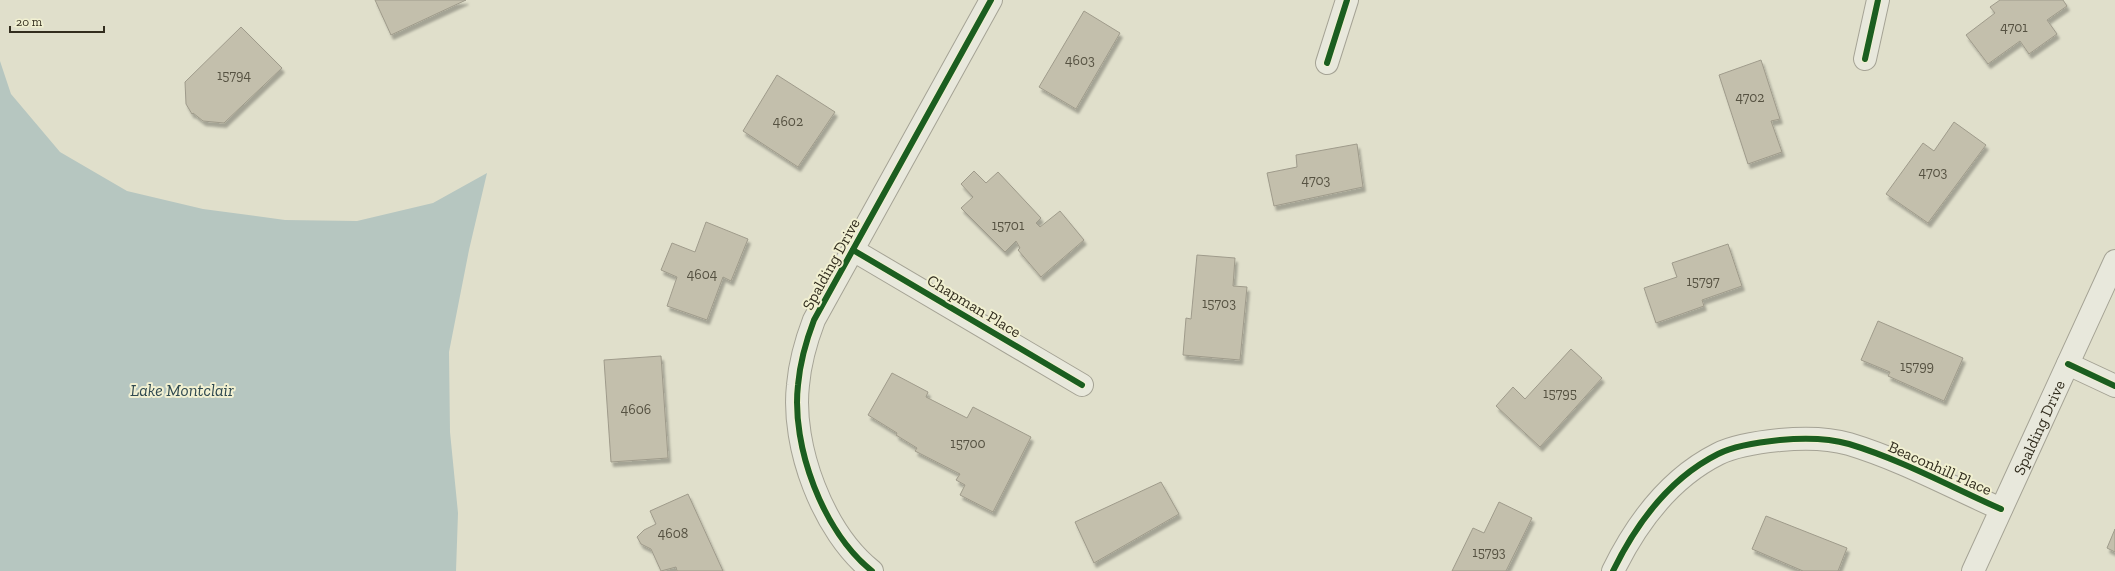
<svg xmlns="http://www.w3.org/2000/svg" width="2115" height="571" viewBox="0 0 2115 571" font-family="'Zilla Slab',serif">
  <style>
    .water { fill: #b6c6c0 }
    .building { fill: #c3bfac; stroke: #9f9b8b; filter: url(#shadow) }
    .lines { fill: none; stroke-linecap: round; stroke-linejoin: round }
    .minor-casing { stroke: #a5a395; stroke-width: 24 }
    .minor { stroke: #e8e8dc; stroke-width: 22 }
    .cycleway-casing { stroke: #f1f0d1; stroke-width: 8 }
    .cycleway { stroke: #1b5e20; stroke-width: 6 }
    .labels { text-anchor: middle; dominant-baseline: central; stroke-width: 4; stroke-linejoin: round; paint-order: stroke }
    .number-label { font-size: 14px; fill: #565242 }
    .street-label { font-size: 16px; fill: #322d1e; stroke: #f1f0d1 }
    .water-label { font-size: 17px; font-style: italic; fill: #2f4950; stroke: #f1f0d1 }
  </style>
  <defs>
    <filter id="shadow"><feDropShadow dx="2.5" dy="4.5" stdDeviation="1" flood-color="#0004"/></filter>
  </defs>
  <rect width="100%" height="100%" fill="#e0dfcb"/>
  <polygon class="water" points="0,61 11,94 60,152 127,191 203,209 285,220 357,221 433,203 487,173 469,250 449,352 450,432 458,513 456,571 0,571"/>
  <g class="building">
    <polygon points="375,0 466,0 391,35"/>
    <polygon points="2000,0 2063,0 2067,6 2047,20 2057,34 2029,54 2020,41 1988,64 1966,35 1995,13 1990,7"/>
    <polygon points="1084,11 1120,33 1076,109 1039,87"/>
    <polygon points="241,27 282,68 224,123 203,121 193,113 192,114 186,104 185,82"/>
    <polygon points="1761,60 1780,119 1771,121 1782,152 1748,164 1719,75"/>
    <polygon points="777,75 835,112 798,167 743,131"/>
    <polygon points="1954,122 1986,145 1928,223 1886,194 1923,143 1934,151"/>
    <polygon points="1357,144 1363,187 1274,206 1267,173 1297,167 1296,155"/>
    <polygon points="974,171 986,183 998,172 1041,218 1036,223 1040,227 1060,211 1084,240 1041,277 1018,250 1020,248 1016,241 1005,252 961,208 973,197 961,184"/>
    <polygon points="706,222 748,239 731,281 723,277 707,320 667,306 677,277 661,270 672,243 695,252"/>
    <polygon points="1728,244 1742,286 1702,300 1704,306 1656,323 1644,288 1677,277 1672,263"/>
    <polygon points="1197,255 1235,258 1233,286 1247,287 1240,360 1183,355 1186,318 1191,319"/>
    <polygon points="1878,321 1963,358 1944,401 1888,376 1890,372 1861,360"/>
    <polygon points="1571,349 1602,378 1540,447 1496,406 1513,387 1525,399"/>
    <polygon points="661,356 668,458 611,462 604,360"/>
    <polygon points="892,373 928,392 926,397 967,418 973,407 1031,437 993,512 960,495 965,485 956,480 960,474 915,451 917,448 896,435 897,433 868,415"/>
    <polygon points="1161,482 1179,514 1094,563 1075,522"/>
    <polygon points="688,494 723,571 677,571 676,567 661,571 651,549 641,544 637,537 644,530 656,524 650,511"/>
    <polygon points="1499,502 1532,518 1506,571 1452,571 1473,528 1484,533"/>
    <polygon points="1766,516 1847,548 1838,571 1803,571 1752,549"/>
    <polygon points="2115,529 2115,552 2107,548"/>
  </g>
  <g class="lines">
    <defs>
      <g id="minor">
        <polyline points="1865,59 1878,0"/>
        <polyline points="1327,63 1347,0"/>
        <polyline points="853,250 1082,385"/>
        <polyline points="2068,364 2115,386"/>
        <path d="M872,571C823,532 791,446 798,385C800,362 806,341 814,320L991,0"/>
        <path d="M1613,571C1636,524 1670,478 1718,454C1736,445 1760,442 1780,440C1801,438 1828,438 1849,444C1902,460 1951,487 2001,509"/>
        <path id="s1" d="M1973,571L2115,261"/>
      </g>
    </defs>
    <use href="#minor" class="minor-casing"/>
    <use href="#minor" class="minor"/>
    <defs>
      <g id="cycleway">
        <polyline points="1865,59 1878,0"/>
        <polyline points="1327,63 1347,0"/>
        <polyline points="853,250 1082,385"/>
        <polyline points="2068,364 2115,386"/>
        <path d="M872,571C823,532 791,446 798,385C800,362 806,341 814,320L991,0"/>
        <path d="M1613,571C1636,524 1670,478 1718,454C1736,445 1760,442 1780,440C1801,438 1828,438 1849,444C1902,460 1951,487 2001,509"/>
      </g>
    </defs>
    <use href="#cycleway" class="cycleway-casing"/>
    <use href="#cycleway" class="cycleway"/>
  </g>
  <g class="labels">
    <g class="number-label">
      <text x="2014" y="27">4701</text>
      <text x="1080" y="60">4603</text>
      <text x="234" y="75">15794</text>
      <text x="1750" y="97">4702</text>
      <text x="788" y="121">4602</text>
      <text x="1933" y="172">4703</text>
      <text x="1316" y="180">4703</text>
      <text x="1008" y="225">15701</text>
      <text x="702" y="274">4604</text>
      <text x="1703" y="281">15797</text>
      <text x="1219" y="303">15703</text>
      <text x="1917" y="366">15799</text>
      <text x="1560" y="393">15795</text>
      <text x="636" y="409">4606</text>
      <text x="968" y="443">15700</text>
      <text x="673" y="533">4608</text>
      <text x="1489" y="552">15793</text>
    </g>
    <g class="street-label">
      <text transform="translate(831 264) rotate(-61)">Spalding Drive</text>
      <text transform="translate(974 306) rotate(31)">Chapman Place</text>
      <text stroke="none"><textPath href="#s1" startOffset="158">Spalding Drive</textPath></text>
      <text transform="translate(1940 468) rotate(24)">Beaconhill Place</text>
    </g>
    <g class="water-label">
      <text x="182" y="390">Lake Montclair</text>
    </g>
  </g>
  <path d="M10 26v6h94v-6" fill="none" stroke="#322d1e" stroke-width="2"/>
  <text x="16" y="26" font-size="12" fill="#322d1e" stroke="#f1f0d1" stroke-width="3" paint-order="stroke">20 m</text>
</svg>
